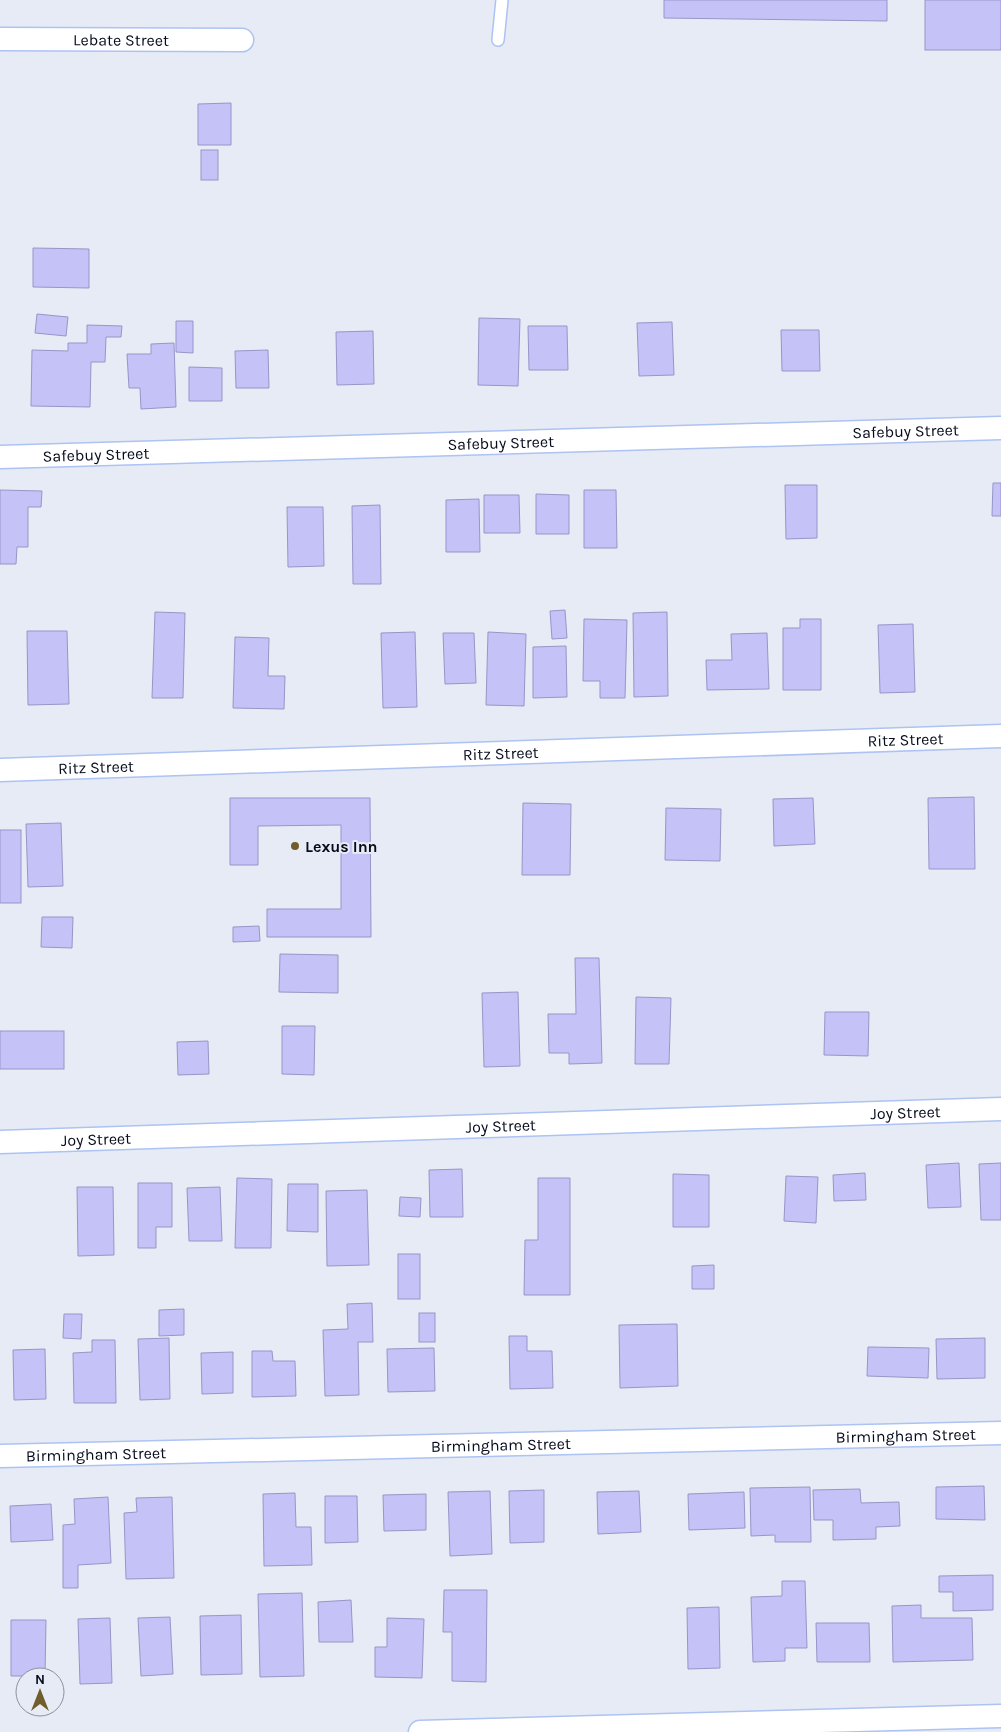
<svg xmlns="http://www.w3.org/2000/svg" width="1001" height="1732" viewBox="0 0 1001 1732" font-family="Karla,sans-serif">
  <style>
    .building { fill: #c5c2f8; stroke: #9895c8 }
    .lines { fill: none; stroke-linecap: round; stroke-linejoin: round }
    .lane-casing { stroke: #adc3f4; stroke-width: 14 }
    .street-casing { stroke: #adc3f4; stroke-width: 25 }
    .lane { stroke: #fff; stroke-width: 11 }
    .street { stroke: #fff; stroke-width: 22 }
    .poi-dot { fill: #715d2c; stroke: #e6ebf5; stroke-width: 2 }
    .labels { text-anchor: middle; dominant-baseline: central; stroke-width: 4; stroke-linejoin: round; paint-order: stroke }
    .street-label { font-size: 16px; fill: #050b1b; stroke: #e6ebf5 }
    .poi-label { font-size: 16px; font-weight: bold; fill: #050b1b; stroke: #e6ebf5; text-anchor: start }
  </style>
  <rect width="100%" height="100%" fill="#e6ebf5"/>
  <g class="building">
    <polygon points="664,0 887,0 887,21 664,18"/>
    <rect x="925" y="0" width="76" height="50"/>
    <polygon points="231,103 231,145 198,145 198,104"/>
    <rect x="201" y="150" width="17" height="30"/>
    <polygon points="33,248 89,249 89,288 33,287"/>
    <polygon points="37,314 68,317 66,336 35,333"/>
    <polygon points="479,318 520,319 518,386 478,385"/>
    <polygon points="176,321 193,321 193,353 176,352"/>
    <polygon points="672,322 674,375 639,376 637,323"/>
    <polygon points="87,325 122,326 121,337 106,337 105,362 91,362 90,407 31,406 32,350 68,351 68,343 87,343"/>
    <polygon points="528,326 567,326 568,370 529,370"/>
    <polygon points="781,330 819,330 820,371 782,371"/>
    <polygon points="373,331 374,384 337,385 336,332"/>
    <polygon points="174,343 176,407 141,409 140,388 129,388 127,354 151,354 151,344"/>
    <polygon points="268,350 269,388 236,388 235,351"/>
    <polygon points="189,367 222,368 222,401 189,401"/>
    <polygon points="993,483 1001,483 1001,516 992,516"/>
    <polygon points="785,485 817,485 817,538 786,539"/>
    <polygon points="0,490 42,491 41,507 28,507 28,547 17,547 16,564 0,564"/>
    <polygon points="584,490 616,490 617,548 584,548"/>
    <polygon points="536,494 569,495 569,534 536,534"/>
    <polygon points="484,495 519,495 520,533 484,533"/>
    <polygon points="479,499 480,552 446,552 446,500"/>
    <polygon points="380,505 381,584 353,584 352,506"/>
    <polygon points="287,507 323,507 324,566 288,567"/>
    <polygon points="565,610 567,638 552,639 550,611"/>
    <polygon points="155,612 185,613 183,698 152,698"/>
    <polygon points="667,612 668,696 634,697 633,613"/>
    <polygon points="584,619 627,620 625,698 600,698 600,681 583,681"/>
    <polygon points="800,619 821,619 821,690 783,690 783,628 800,628"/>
    <polygon points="913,624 915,692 880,693 878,625"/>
    <polygon points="27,631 67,631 69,704 28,705"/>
    <polygon points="415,632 417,707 383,708 381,633"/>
    <polygon points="488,632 526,634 524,706 486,705"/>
    <polygon points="443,633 474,633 476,683 445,684"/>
    <polygon points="767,633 769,689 707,690 706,660 732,660 731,634"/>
    <polygon points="235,637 269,638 268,676 285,676 284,709 233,708"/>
    <polygon points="566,646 567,697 533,698 533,647"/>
    <polygon points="974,797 975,869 929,869 928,798"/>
    <polygon points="230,798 370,798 371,937 267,937 267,909 341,909 341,825 258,826 258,865 230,865"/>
    <polygon points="813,798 815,844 774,846 773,799"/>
    <polygon points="523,803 571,804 570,875 522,875"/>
    <polygon points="666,808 721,809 720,861 665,860"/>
    <polygon points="61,823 63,886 28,887 26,824"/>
    <rect x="0" y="830" width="21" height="73"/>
    <polygon points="42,917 73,917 72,948 41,947"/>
    <polygon points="259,926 260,941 233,942 233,927"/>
    <polygon points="280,954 338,955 338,993 279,992"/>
    <polygon points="575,958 599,958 602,1063 569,1064 569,1053 549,1053 548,1014 576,1014"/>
    <polygon points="518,992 520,1066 484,1067 482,993"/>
    <polygon points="636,997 671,998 669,1064 635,1064"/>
    <polygon points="825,1012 869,1012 868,1056 824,1055"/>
    <polygon points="282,1026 315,1026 314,1075 282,1074"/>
    <rect x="0" y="1031" width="64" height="38"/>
    <polygon points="208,1041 209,1074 178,1075 177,1042"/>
    <polygon points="959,1163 961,1207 928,1208 926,1165"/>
    <polygon points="1001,1163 1001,1220 981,1220 979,1164"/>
    <polygon points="462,1169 463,1217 430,1217 429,1170"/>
    <polygon points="865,1173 866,1200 834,1201 833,1175"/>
    <polygon points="673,1174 709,1175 709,1227 673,1227"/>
    <polygon points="786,1176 818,1177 816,1223 784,1221"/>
    <polygon points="237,1178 272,1179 271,1248 235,1248"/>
    <polygon points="538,1178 570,1178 570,1295 524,1295 525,1240 538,1240"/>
    <polygon points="138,1183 172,1183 172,1227 156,1227 156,1248 138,1248"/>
    <polygon points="288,1184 318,1184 318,1232 287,1231"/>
    <polygon points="77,1187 113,1187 114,1255 78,1256"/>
    <polygon points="220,1187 222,1241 189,1241 187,1188"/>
    <polygon points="367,1190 369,1265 327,1266 326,1191"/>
    <polygon points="400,1197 421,1198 420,1217 399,1216"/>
    <rect x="398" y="1254" width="22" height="45"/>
    <polygon points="714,1265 714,1289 692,1289 692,1266"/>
    <polygon points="372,1303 373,1342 358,1342 359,1395 325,1396 323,1330 348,1329 347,1304"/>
    <polygon points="184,1309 184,1335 159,1336 159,1310"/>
    <rect x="419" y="1313" width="16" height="29"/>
    <polygon points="64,1314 82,1314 81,1339 63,1338"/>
    <polygon points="677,1324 678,1386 620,1388 619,1325"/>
    <polygon points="509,1336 527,1336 527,1351 552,1351 553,1388 510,1389"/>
    <polygon points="169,1338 170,1399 140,1400 138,1339"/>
    <polygon points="985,1338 985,1378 937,1379 936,1339"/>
    <polygon points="92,1340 115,1340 116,1403 74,1403 73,1353 92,1352"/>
    <polygon points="868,1347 929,1348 928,1378 867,1376"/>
    <polygon points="434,1348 435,1391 388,1392 387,1349"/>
    <polygon points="45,1349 46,1399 14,1400 13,1350"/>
    <polygon points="252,1351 272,1351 273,1361 295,1361 296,1396 252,1397"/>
    <polygon points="233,1352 233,1393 202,1394 201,1353"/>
    <polygon points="984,1486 985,1520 936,1519 936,1487"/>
    <polygon points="810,1487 811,1542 775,1542 775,1535 751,1536 750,1488"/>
    <polygon points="860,1489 861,1503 899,1502 900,1526 876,1527 876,1539 833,1540 833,1520 814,1520 813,1490"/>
    <polygon points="544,1490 544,1542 510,1543 509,1491"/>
    <polygon points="490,1491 492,1554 450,1556 448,1492"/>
    <polygon points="639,1491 641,1532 598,1534 597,1492"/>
    <polygon points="744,1492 745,1528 689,1530 688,1494"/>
    <polygon points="295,1493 296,1527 311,1527 312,1565 264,1566 263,1494"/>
    <polygon points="426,1494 426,1530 384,1531 383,1495"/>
    <polygon points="325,1496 357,1496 358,1542 325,1543"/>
    <polygon points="108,1497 111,1563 78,1565 78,1588 63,1588 63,1525 75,1524 74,1499"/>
    <polygon points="172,1497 174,1578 126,1579 124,1513 137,1512 136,1498"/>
    <polygon points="51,1504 53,1540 11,1542 10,1506"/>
    <polygon points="993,1575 993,1610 953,1611 953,1592 939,1592 939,1576"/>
    <polygon points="782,1581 805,1581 807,1648 785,1648 785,1661 753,1662 751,1597 782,1596"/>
    <polygon points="444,1590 487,1590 486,1682 452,1681 452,1632 443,1632"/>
    <polygon points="302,1593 304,1676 260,1677 258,1594"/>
    <polygon points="351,1600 353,1642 319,1642 318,1602"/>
    <polygon points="921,1605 921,1618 972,1618 973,1660 893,1662 892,1606"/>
    <polygon points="719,1607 720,1668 688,1669 687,1608"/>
    <polygon points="241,1615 242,1674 201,1675 200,1616"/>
    <polygon points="170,1617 173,1674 141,1676 138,1618"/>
    <polygon points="110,1618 112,1683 80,1684 78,1619"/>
    <polygon points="387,1618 424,1619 422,1678 375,1677 375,1647 387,1647"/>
    <polygon points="11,1620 46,1620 45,1676 11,1676"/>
    <polygon points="816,1623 869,1623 870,1662 817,1662"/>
  </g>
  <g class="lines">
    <defs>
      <polyline id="lane" points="498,40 502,0"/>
      <g id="street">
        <path id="s1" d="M0,39L242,40"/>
        <path id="s2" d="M0,457L1001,428"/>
        <path id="s3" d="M0,770L1001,736"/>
        <path id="s4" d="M0,1142L1001,1109"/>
        <path id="s5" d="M0,1456L1001,1433"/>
        <polyline points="420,1732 1001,1716"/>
      </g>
    </defs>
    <use href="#lane" class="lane-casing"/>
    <use href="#street" class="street-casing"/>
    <use href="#lane" class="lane"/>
    <use href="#street" class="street"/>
  </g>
  <circle class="poi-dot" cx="295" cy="846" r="5"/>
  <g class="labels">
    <g class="street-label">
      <text stroke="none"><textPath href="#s1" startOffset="121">Lebate Street</textPath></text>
      <text stroke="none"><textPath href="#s2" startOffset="906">Safebuy Street</textPath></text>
      <text stroke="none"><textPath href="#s2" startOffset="501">Safebuy Street</textPath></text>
      <text stroke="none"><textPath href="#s2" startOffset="96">Safebuy Street</textPath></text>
      <text stroke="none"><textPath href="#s3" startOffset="906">Ritz Street</textPath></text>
      <text stroke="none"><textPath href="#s3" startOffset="501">Ritz Street</textPath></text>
      <text stroke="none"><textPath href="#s3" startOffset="96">Ritz Street</textPath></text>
      <text stroke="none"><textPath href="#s4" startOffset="906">Joy Street</textPath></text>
      <text stroke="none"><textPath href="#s4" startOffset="501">Joy Street</textPath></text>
      <text stroke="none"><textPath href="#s4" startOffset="96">Joy Street</textPath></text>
      <text stroke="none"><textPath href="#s5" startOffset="906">Birmingham Street</textPath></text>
      <text stroke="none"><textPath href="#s5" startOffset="501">Birmingham Street</textPath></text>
      <text stroke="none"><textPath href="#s5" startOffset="96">Birmingham Street</textPath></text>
    </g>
    <g class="poi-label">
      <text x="305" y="846">Lexus Inn</text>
    </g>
  </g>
  <g transform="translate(40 1692)"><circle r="24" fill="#e6ebf5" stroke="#8c919e"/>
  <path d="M0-4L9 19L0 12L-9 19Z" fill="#715d2c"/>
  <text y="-8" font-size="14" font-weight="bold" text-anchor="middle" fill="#050b1b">N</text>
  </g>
</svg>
